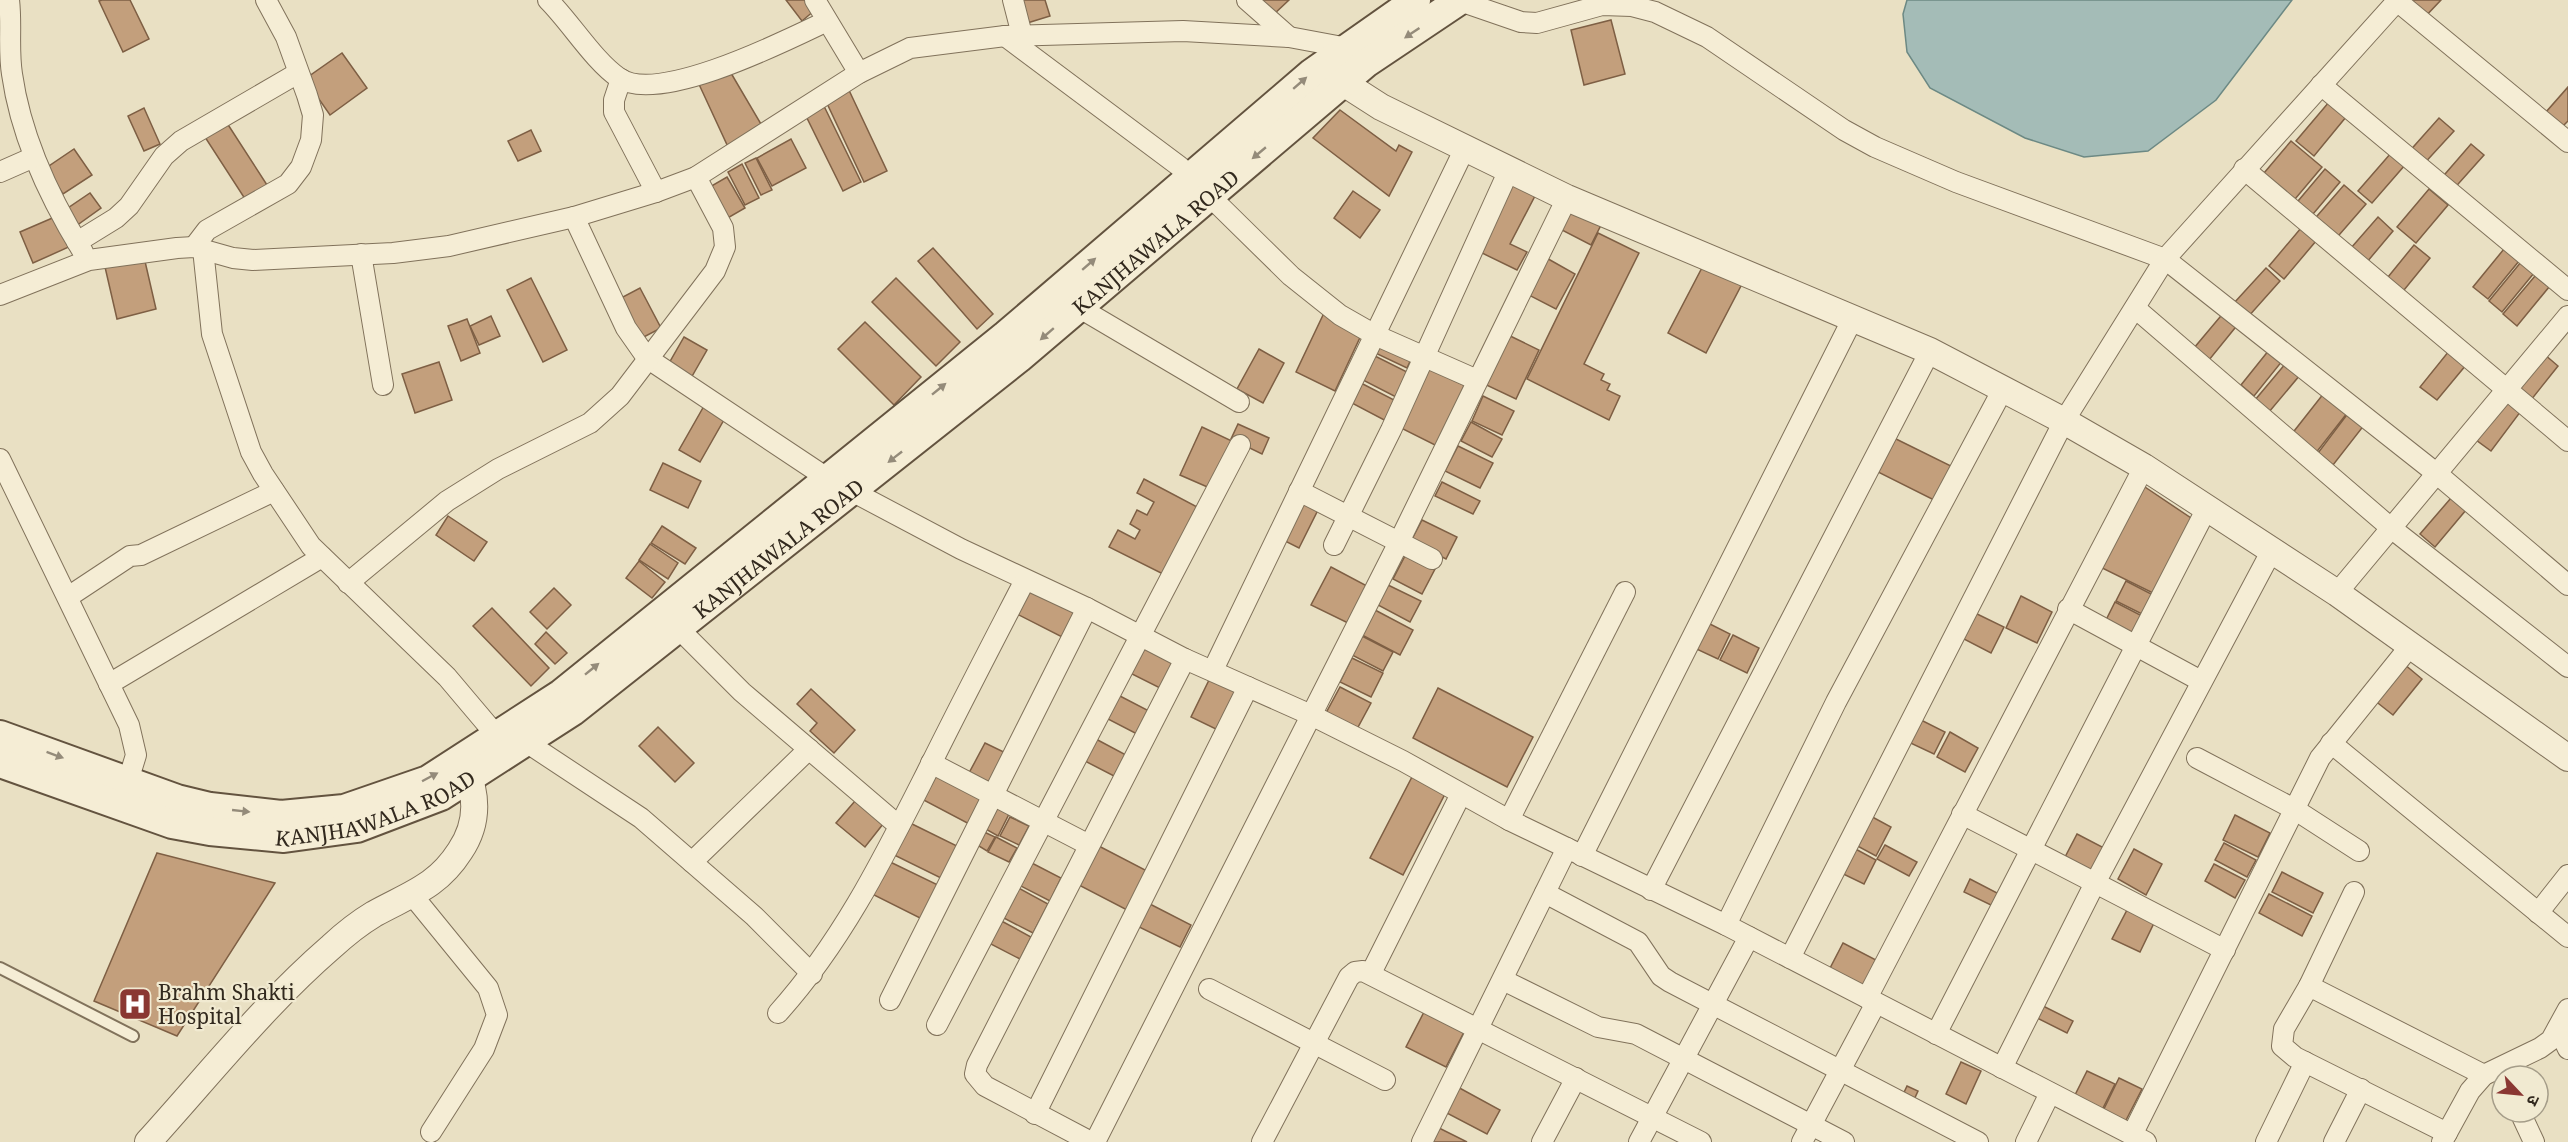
<svg xmlns="http://www.w3.org/2000/svg" width="2568" height="1142" viewBox="0 0 2568 1142" font-family="'Noto Serif','Noto Sans Devanagari',serif">
  <style>
    .water { fill: #a4bcb7; stroke: #6c8984; stroke-width: 1.5 }
    .building { fill: #c39f7c; stroke: #7e5f44; stroke-width: 1.5 }
    .lines { fill: none; stroke-linecap: round; stroke-linejoin: round }
    .service-casing { stroke: #81725b; stroke-width: 14 }
    .minor-casing { stroke: #81725b; stroke-width: 22 }
    .tertiary-casing { stroke: #81725b; stroke-width: 28 }
    .secondary-casing { stroke: #63533f; stroke-width: 32 }
    .service { stroke: #f5edd5; stroke-width: 10 }
    .minor { stroke: #f5edd5; stroke-width: 20 }
    .tertiary { stroke: #f5edd5; stroke-width: 26 }
    .secondary { stroke: #f5edd5; stroke-width: 28 }
    .oneway { fill: #948b7a }
    .labels { text-anchor: middle; dominant-baseline: central; stroke-width: 4.5; stroke-linejoin: round; paint-order: stroke }
    .street-label { font-size: 21px; fill: #32291e; stroke: #f1ead1 }
    .poi-label { font-size: 21px; fill: #32291e; stroke: #f1ead1; text-anchor: start }
  </style>
  <rect width="100%" height="100%" fill="#e9e0c3"/>
  <polygon class="water" points="1907,0 2292,0 2216,100 2148,151 2084,157 2025,138 1930,88 1907,52 1903,14"/>
  <g class="building">
    <polygon points="102,0 130,0 149,39 123,52 99,1"/>
    <polygon points="786,0 807,0 815,10 802,21"/>
    <polygon points="1016,0 1045,0 1050,16 1024,24"/>
    <polygon points="1256,0 1289,0 1272,16"/>
    <polygon points="2407,0 2441,0 2422,20"/>
    <polygon points="1611,20 1625,74 1584,85 1571,30"/>
    <polygon points="342,53 367,88 330,115 305,79"/>
    <polygon points="728,68 761,124 729,149 697,80"/>
    <polygon points="847,86 887,171 864,182 824,97"/>
    <polygon points="2568,87 2568,121 2563,126 2546,112"/>
    <polygon points="821,100 861,182 843,191 803,110"/>
    <polygon points="2329,102 2346,117 2314,156 2296,141"/>
    <polygon points="144,108 160,144 144,151 128,116"/>
    <polygon points="1340,110 1396,151 1399,145 1412,152 1389,196 1313,138"/>
    <polygon points="2439,118 2454,131 2421,167 2407,154"/>
    <polygon points="225,120 269,188 247,202 203,134"/>
    <polygon points="531,130 541,151 518,161 508,141"/>
    <polygon points="791,139 806,168 772,186 757,158"/>
    <polygon points="2291,141 2322,167 2290,205 2259,179"/>
    <polygon points="2471,144 2484,155 2451,192 2439,181"/>
    <polygon points="74,149 92,175 63,194 46,168"/>
    <polygon points="2391,153 2405,165 2372,203 2358,191"/>
    <polygon points="756,158 772,190 761,195 745,163"/>
    <polygon points="742,164 759,198 745,205 728,172"/>
    <polygon points="2325,169 2340,182 2308,220 2293,207"/>
    <polygon points="727,177 745,208 726,219 708,188"/>
    <polygon points="1515,181 1537,192 1510,244 1527,252 1517,270 1480,252"/>
    <polygon points="2344,185 2366,204 2333,242 2311,223"/>
    <polygon points="2429,189 2448,205 2416,243 2397,227"/>
    <polygon points="1353,191 1380,210 1360,238 1334,218"/>
    <polygon points="90,193 101,208 76,226 65,210"/>
    <polygon points="1569,208 1602,223 1591,245 1558,228"/>
    <polygon points="57,216 71,246 33,263 20,232"/>
    <polygon points="2378,217 2393,231 2367,262 2351,248"/>
    <polygon points="2301,228 2316,241 2284,279 2269,266"/>
    <polygon points="1598,233 1639,253 1584,364 1604,374 1601,380 1610,384 1607,390 1620,396 1609,420 1527,379"/>
    <polygon points="2414,245 2430,258 2400,295 2384,282"/>
    <polygon points="933,248 993,314 977,329 918,261"/>
    <polygon points="2504,249 2519,261 2488,299 2473,287"/>
    <polygon points="1543,256 1575,274 1556,309 1523,292"/>
    <polygon points="144,257 156,309 117,319 105,267"/>
    <polygon points="1705,262 1743,282 1706,353 1668,333"/>
    <polygon points="2521,262 2534,273 2502,312 2489,301"/>
    <polygon points="2266,268 2280,281 2248,317 2234,303"/>
    <polygon points="2535,276 2549,287 2517,326 2503,314"/>
    <polygon points="531,278 567,350 543,362 507,290"/>
    <polygon points="896,278 960,342 936,366 872,302"/>
    <polygon points="640,288 661,328 640,339 619,299"/>
    <polygon points="2225,311 2239,323 2209,360 2194,348"/>
    <polygon points="1324,313 1363,331 1335,391 1296,372"/>
    <polygon points="491,316 500,336 479,345 470,326"/>
    <polygon points="467,319 480,353 461,361 448,326"/>
    <polygon points="865,322 921,377 894,405 838,349"/>
    <polygon points="1504,333 1539,350 1516,399 1480,382"/>
    <polygon points="684,337 707,350 691,378 668,365"/>
    <polygon points="1376,337 1413,355 1407,368 1369,350"/>
    <polygon points="1259,349 1284,363 1263,403 1237,389"/>
    <polygon points="2269,350 2283,360 2254,396 2241,385"/>
    <polygon points="2449,351 2466,365 2437,400 2420,387"/>
    <polygon points="1369,353 1411,374 1398,398 1357,377"/>
    <polygon points="2544,354 2558,366 2527,405 2512,393"/>
    <polygon points="439,362 452,400 415,413 402,374"/>
    <polygon points="2286,363 2300,375 2269,412 2255,400"/>
    <polygon points="1426,367 1468,387 1439,447 1397,426"/>
    <polygon points="1357,381 1398,402 1388,422 1348,401"/>
    <polygon points="2324,393 2348,412 2315,454 2291,435"/>
    <polygon points="1483,396 1514,411 1502,435 1472,421"/>
    <polygon points="2503,397 2521,411 2491,451 2472,437"/>
    <polygon points="704,406 725,418 700,462 679,450"/>
    <polygon points="2349,412 2365,424 2333,465 2318,453"/>
    <polygon points="1471,422 1502,439 1492,457 1461,441"/>
    <polygon points="1238,424 1269,438 1262,454 1231,439"/>
    <polygon points="1202,427 1234,442 1212,489 1180,475"/>
    <polygon points="1892,437 1955,468 1938,502 1876,471"/>
    <polygon points="1458,446 1493,463 1480,488 1445,471"/>
    <polygon points="663,463 701,481 688,508 650,490"/>
    <polygon points="1144,479 1201,509 1167,576 1109,547 1118,530 1135,539 1140,530 1130,524 1137,510 1147,515 1154,502 1137,493"/>
    <polygon points="1442,482 1480,501 1473,514 1435,496"/>
    <polygon points="2139,483 2194,520 2155,594 2094,564"/>
    <polygon points="1298,495 1320,506 1299,548 1277,537"/>
    <polygon points="2451,498 2466,510 2435,547 2420,534"/>
    <polygon points="448,516 487,542 474,561 436,535"/>
    <polygon points="1422,520 1457,537 1446,559 1411,541"/>
    <polygon points="662,526 696,548 685,564 651,543"/>
    <polygon points="650,544 678,563 668,579 639,560"/>
    <polygon points="1406,554 1435,569 1422,594 1393,579"/>
    <polygon points="639,561 665,582 652,598 626,578"/>
    <polygon points="1331,567 1367,586 1348,623 1311,605"/>
    <polygon points="2126,581 2157,597 2146,616 2116,601"/>
    <polygon points="1388,585 1421,601 1410,622 1378,605"/>
    <polygon points="1026,586 1084,614 1070,641 1013,612"/>
    <polygon points="554,588 571,605 547,629 530,612"/>
    <polygon points="2021,596 2052,612 2037,643 2006,628"/>
    <polygon points="2115,602 2146,618 2135,638 2105,622"/>
    <polygon points="492,608 549,668 531,686 473,626"/>
    <polygon points="1375,610 1413,630 1400,655 1362,635"/>
    <polygon points="1973,612 2004,627 1991,653 1960,637"/>
    <polygon points="1702,620 1730,634 1718,659 1690,646"/>
    <polygon points="546,632 567,653 555,664 535,644"/>
    <polygon points="1733,635 1759,648 1747,673 1720,660"/>
    <polygon points="1362,636 1393,652 1383,671 1352,655"/>
    <polygon points="1142,645 1175,662 1162,689 1128,672"/>
    <polygon points="1352,658 1383,673 1371,697 1340,682"/>
    <polygon points="2404,664 2422,679 2393,715 2374,700"/>
    <polygon points="1211,676 1239,690 1220,731 1191,717"/>
    <polygon points="1340,687 1371,703 1357,729 1326,713"/>
    <polygon points="1438,688 1533,737 1507,787 1413,738"/>
    <polygon points="811,689 855,730 834,753 810,731 817,723 797,704"/>
    <polygon points="1118,695 1149,711 1137,734 1106,718"/>
    <polygon points="1915,717 1945,732 1934,754 1904,740"/>
    <polygon points="658,727 694,763 675,782 639,746"/>
    <polygon points="1950,732 1978,748 1965,772 1937,757"/>
    <polygon points="1094,738 1126,755 1114,776 1083,760"/>
    <polygon points="985,743 1010,755 994,786 969,773"/>
    <polygon points="929,772 986,802 973,826 916,796"/>
    <polygon points="1413,775 1446,792 1403,875 1370,858"/>
    <polygon points="855,801 883,824 865,847 836,823"/>
    <polygon points="993,806 1009,814 998,836 982,827"/>
    <polygon points="1865,813 1891,827 1876,856 1850,842"/>
    <polygon points="2235,815 2270,833 2258,857 2223,840"/>
    <polygon points="1010,817 1029,826 1019,845 1000,836"/>
    <polygon points="904,820 961,848 945,880 888,852"/>
    <polygon points="982,831 995,837 987,851 974,843"/>
    <polygon points="2077,834 2106,849 2092,876 2063,861"/>
    <polygon points="996,837 1017,848 1009,862 988,852"/>
    <polygon points="1093,843 1149,872 1129,911 1073,882"/>
    <polygon points="2224,843 2256,860 2247,877 2215,860"/>
    <polygon points="1885,845 1917,862 1909,876 1877,859"/>
    <polygon points="1850,846 1876,860 1864,884 1837,871"/>
    <polygon points="2134,849 2162,864 2146,895 2118,879"/>
    <polygon points="157,853 275,883 177,1036 94,1001"/>
    <polygon points="884,859 940,886 924,920 868,892"/>
    <polygon points="1026,860 1061,878 1050,901 1015,883"/>
    <polygon points="2214,864 2245,880 2235,898 2205,881"/>
    <polygon points="2282,872 2323,893 2313,913 2272,892"/>
    <polygon points="1970,879 2001,895 1995,907 1964,892"/>
    <polygon points="1013,885 1048,904 1033,933 998,915"/>
    <polygon points="2269,894 2312,916 2302,936 2259,913"/>
    <polygon points="1146,902 1191,925 1180,947 1135,925"/>
    <polygon points="2127,910 2154,923 2140,952 2112,939"/>
    <polygon points="994,917 1031,937 1020,959 983,940"/>
    <polygon points="1843,943 1876,960 1860,991 1827,974"/>
    <polygon points="2043,1006 2073,1021 2067,1033 2037,1018"/>
    <polygon points="1424,1012 1464,1032 1446,1067 1406,1047"/>
    <polygon points="1961,1062 1981,1071 1966,1104 1946,1094"/>
    <polygon points="2087,1071 2115,1084 2100,1114 2072,1101"/>
    <polygon points="2119,1078 2142,1089 2123,1126 2101,1115"/>
    <polygon points="1454,1085 1500,1110 1487,1134 1441,1110"/>
    <polygon points="1907,1086 1918,1091 1912,1104 1901,1099"/>
    <polygon points="1433,1125 1467,1142 1424,1142"/>
  </g>
  <g class="lines">
    <defs>
      <polyline id="service" points="0,968 133,1036"/>
      <g id="minor">
        <path d="M9,0C12,24 8,49 12,74C21,138 49,197 83,252"/>
        <path d="M548,0C571,23 594,61 619,78C659,105 787,40 827,21"/>
        <polyline points="815,0 859,73"/>
        <polyline points="1013,0 1022,35"/>
        <polyline points="1247,0 1289,37"/>
        <polyline points="1460,1 1521,22 1537,23 1602,5 1632,6 1655,12 1707,37 1844,130 1875,147 1956,182 2165,259 2436,473 2568,585"/>
        <polyline points="2397,1 2568,142"/>
        <polyline points="1005,36 1179,166 1291,276 1340,315 1375,335 1477,380"/>
        <polyline points="621,79 614,100 614,112 656,192"/>
        <polyline points="2321,85 2568,290"/>
        <polyline points="2244,169 2568,441"/>
        <polyline points="0,172 34,157"/>
        <polyline points="574,217 626,328 647,358 827,478 961,549 1087,608 1185,659 1311,715 1403,761 1509,820 1726,925 2146,1142"/>
        <polyline points="77,242 116,218 129,206 164,156 181,141 298,73"/>
        <polyline points="194,247 207,230 288,184 301,167 311,140 313,115 307,95 286,37 266,0"/>
        <polyline points="203,249 212,334 251,452 263,474 311,546 447,677 496,735"/>
        <polyline points="361,254 383,385"/>
        <polyline points="0,295 89,260 177,248 194,247 233,258 253,260 393,253 449,246 574,217 656,192 696,177 859,73 910,48 1005,36 1183,31 1289,37 1348,48"/>
        <polyline points="1078,307 1239,402"/>
        <polyline points="2135,308 2391,528 2568,667"/>
        <polyline points="0,459 129,725 136,755 128,781"/>
        <polyline points="1299,491 1432,559"/>
        <polyline points="1334,545 1391,430 1509,170"/>
        <polyline points="348,583 447,501 498,469 590,423 620,396 715,271 725,247 723,228 696,177"/>
        <polyline points="2337,593 2568,316"/>
        <polyline points="68,597 130,556 141,555 274,491"/>
        <polyline points="2068,609 2201,681"/>
        <polyline points="678,628 742,692 899,826"/>
        <polyline points="1213,670 1465,148"/>
        <polyline points="109,684 322,557"/>
        <polyline points="526,742 641,818 754,916 812,974"/>
        <polyline points="2331,743 2568,937"/>
        <polyline points="2197,758 2294,809 2359,851"/>
        <polyline points="931,763 1089,845"/>
        <polyline points="1962,814 2225,950"/>
        <polyline points="1509,820 1625,592"/>
        <polyline points="1582,856 1853,318"/>
        <polyline points="692,862 809,749"/>
        <polyline points="1651,890 1930,351"/>
        <polyline points="2354,892 2309,986 2284,1029 2282,1046 2295,1057 2447,1133"/>
        <polyline points="1545,893 1638,942 1661,976 1670,982 1978,1142"/>
        <polyline points="413,896 488,988 497,1015 484,1049 431,1132"/>
        <polyline points="2538,913 2568,875"/>
        <polyline points="1726,925 1836,702 2003,389"/>
        <polyline points="1790,958 2064,421 2165,259 2398,0"/>
        <polyline points="1371,973 1461,794"/>
        <polyline points="1503,980 1598,1027 1636,1034 1844,1142"/>
        <polyline points="2309,986 2484,1075"/>
        <polyline points="1209,989 1385,1080"/>
        <polyline points="1867,998 2144,467"/>
        <polyline points="890,1000 1087,608"/>
        <path d="M778,1013C842,942 883,859 926,774C958,709 992,644 1025,580"/>
        <polyline points="937,1025 1240,445"/>
        <polyline points="2558,1028 2568,1049"/>
        <polyline points="1936,1034 2207,508"/>
        <polyline points="2002,1068 2095,883 2272,550"/>
        <polyline points="2520,1112 2534,1142"/>
        <polyline points="1035,1114 1248,687"/>
        <polyline points="2132,1135 2320,758 2411,645"/>
        <polyline points="1091,1142 985,1086 975,1074 977,1065 1185,659"/>
        <polyline points="1095,1142 1397,546 1567,198"/>
        <polyline points="1262,1142 1349,977 1355,972 1363,971 1701,1142"/>
        <polyline points="1422,1142 1567,848"/>
        <polyline points="1542,1142 1576,1078"/>
        <polyline points="1639,1142 1749,937"/>
        <polyline points="1802,1142 1876,1003"/>
        <polyline points="2026,1142 2050,1093"/>
        <polyline points="2266,1142 2305,1062"/>
        <polyline points="2334,1142 2361,1089"/>
        <polyline points="2442,1142 2470,1091 2484,1075 2540,1048 2551,1040 2568,1009"/>
      </g>
      <g id="tertiary">
        <polyline points="1342,82 1381,107 1567,198 1930,351 2064,421 2144,467 2337,593 2568,758"/>
        <path d="M148,1142C207,1077 264,1005 331,947C344,935 359,923 374,914C410,894 437,887 460,851C480,821 477,792 463,761"/>
      </g>
      <g id="secondary">
        <polyline points="0,735 177,799 210,807 281,815 344,809 428,780 561,694 1006,335 1312,73 1416,0"/>
        <path id="s1" d="M0,763L172,824L210,831L284,838L357,828L441,796L573,711L1019,358L1366,63L1460,0"/>
      </g>
    </defs>
    <use href="#service" class="service-casing"/>
    <use href="#minor" class="minor-casing"/>
    <use href="#tertiary" class="tertiary-casing"/>
    <use href="#secondary" class="secondary-casing"/>
    <use href="#service" class="service"/>
    <use href="#minor" class="minor"/>
    <use href="#tertiary" class="tertiary"/>
    <use href="#secondary" class="secondary"/>
  </g>
  <defs><path id="oneway-solid" d="M-6-.8H1V-3.2L6.5 0L1 3.2V.8H-6Z" transform="scale(1.5)"/></defs>
  <g class="oneway">
    <use href="#oneway-solid" transform="translate(1412 33) rotate(146)"/>
    <use href="#oneway-solid" transform="translate(1300 83) rotate(-41)"/>
    <use href="#oneway-solid" transform="translate(1259 153) rotate(140)"/>
    <use href="#oneway-solid" transform="translate(1089 264) rotate(-41)"/>
    <use href="#oneway-solid" transform="translate(1047 334) rotate(139)"/>
    <use href="#oneway-solid" transform="translate(939 389) rotate(-39)"/>
    <use href="#oneway-solid" transform="translate(895 457) rotate(142)"/>
    <use href="#oneway-solid" transform="translate(592 669) rotate(-39)"/>
    <use href="#oneway-solid" transform="translate(55 755) rotate(20)"/>
    <use href="#oneway-solid" transform="translate(430 777) rotate(-28)"/>
    <use href="#oneway-solid" transform="translate(241 811) rotate(6)"/>
  </g>
  <defs>
    <symbol id="hospital-square" viewBox="-11 -11 22 22"><rect x="-9" y="-9" width="18" height="18" rx="4" fill="#8a3732" stroke="#f1ead1"/><path d="M-5-5h3v3.5h4V-5h3V5h-3V1.5h-4V5h-3Z" fill="#fff"/></symbol>
  </defs>
  <g fill-rule="evenodd">
    <use href="#hospital-square" x="116" y="985" width="38" height="38"/>
  </g>
  <g class="labels">
    <g class="street-label">
      <text stroke="none"><textPath href="#s1" startOffset="1364">KANJHAWALA ROAD</textPath></text>
      <text stroke="none"><textPath href="#s1" startOffset="878">KANJHAWALA ROAD</textPath></text>
      <text stroke="none"><textPath href="#s1" startOffset="392">KANJHAWALA ROAD</textPath></text>
    </g>
    <g class="poi-label">
      <text x="158" y="992">Brahm Shakti<tspan x="158" dy="24">Hospital</tspan></text>
    </g>
  </g>
  <g transform="translate(2520 1094) rotate(116)"><circle r="28" fill="#f1ead1" stroke="#a59d89" stroke-width="1.5"/>
  <path d="M0-4.5L10 22L0 15L-10 22Z" fill="#8a3732"/>
  <text y="-9" font-size="16" font-weight="bold" text-anchor="middle" fill="#32291e">उ</text>
  </g>
</svg>
